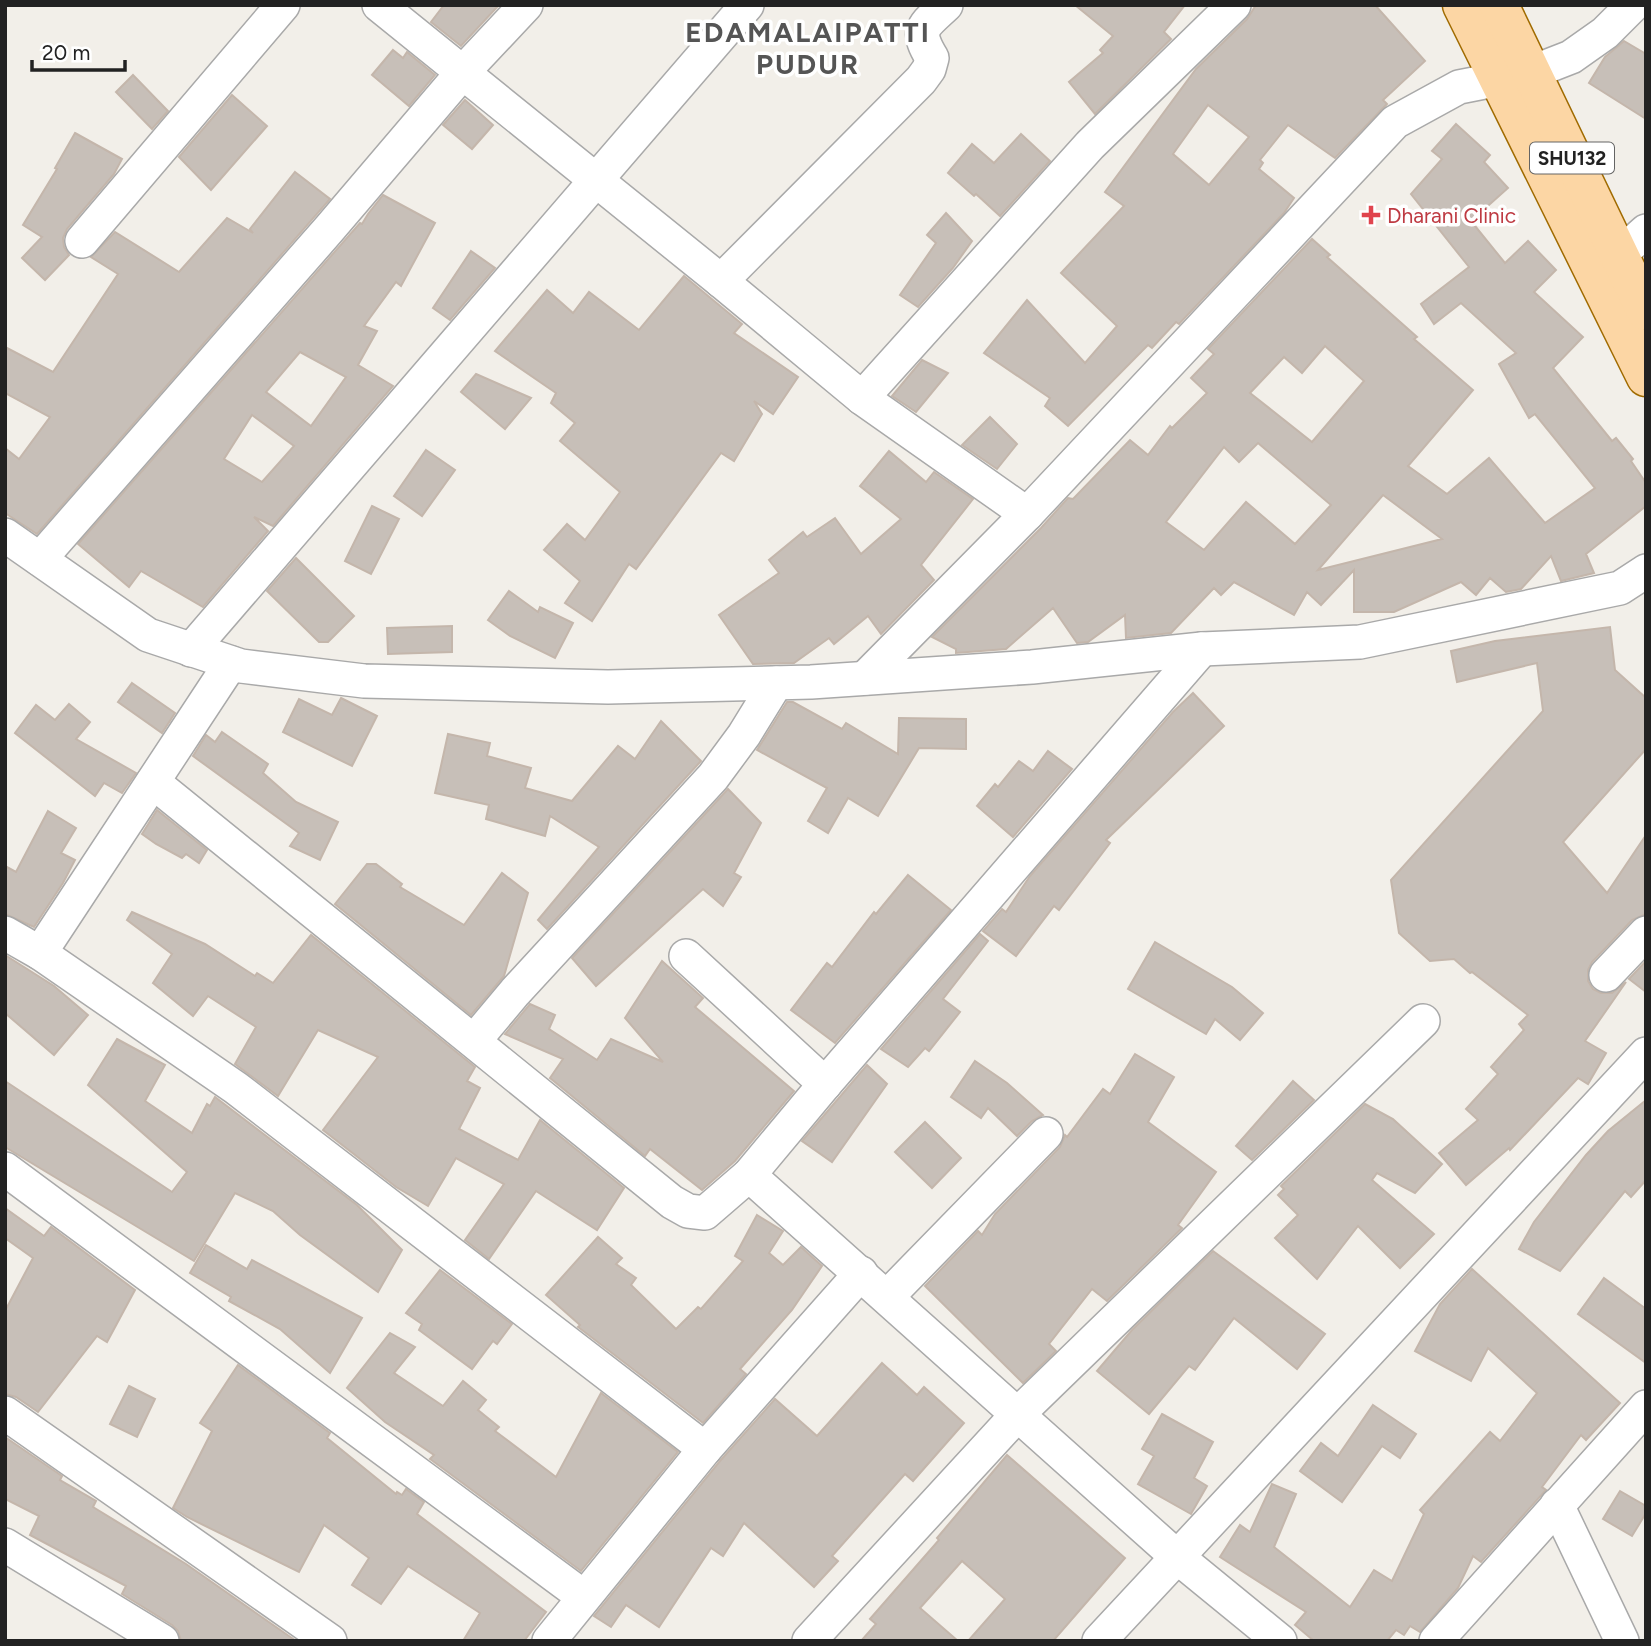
<svg xmlns="http://www.w3.org/2000/svg" width="1651" height="1646" viewBox="0 0 1651 1646" font-family="Figtree,sans-serif">
  <style>
    .building { fill: #c7bfb8; stroke: #c4b6ab; stroke-width: 2; fill-rule: evenodd }
    .lines { fill: none; stroke-linecap: round; stroke-linejoin: round }
    .minor-casing { stroke: #a9a9a9; stroke-width: 36 }
    .major-casing { stroke: #a06b00; stroke-width: 41 }
    .minor { stroke: #fff; stroke-width: 33 }
    .major { stroke: #fcd6a4; stroke-width: 38 }
    .health-dot { fill: #e0444e; stroke: #fff; stroke-width: 2.5 }
    .labels { text-anchor: middle; dominant-baseline: central; stroke-width: 7; stroke-linejoin: round; paint-order: stroke }
    .shield { fill: #fff; stroke: #646464; stroke-width: 2 }
    .shield-label { font-size: 19px; font-weight: bold; fill: #222 }
    .health-label { font-size: 21px; fill: #be3a42; stroke: #fff; text-anchor: start }
    .district-label { font-size: 28px; font-weight: bold; letter-spacing: 2px; fill: #555; stroke: #fff }
  </style>
  <rect width="100%" height="100%" fill="#f2efe9"/>
  <g class="building">
    <polygon points="444,5 499,5 461,46 431,22"/>
    <polygon points="1075,5 1185,5 1164,32 1171,39 1095,114 1069,82 1103,53 1100,50 1113,36"/>
    <path d="M1256,5H1375L1425,61L1383,100L1387,104L1335,158L1288,125L1260,160L1263,163L1259,169L1294,198L1284,213L1179,324L1176,322L1152,348L1148,345L1068,426L1045,406L1050,398L984,353L1027,300L1085,363L1117,326L1061,273L1124,206L1105,192L1196,69L1247,19ZM1208,105L1249,137L1209,185L1173,154Z"/>
    <polygon points="1624,41 1646,54 1646,119 1589,83 1605,57"/>
    <polygon points="393,50 403,58 407,52 435,75 409,106 372,75"/>
    <polygon points="133,75 168,111 152,129 116,92"/>
    <polygon points="232,95 267,126 211,190 179,157"/>
    <polygon points="465,100 493,125 472,149 443,125"/>
    <path d="M1456,124L1490,155L1484,162L1508,188L1471,221L1505,263L1528,241L1556,270L1534,292L1583,337L1553,368L1612,441L1616,438L1633,459L1631,461L1646,483V506L1586,554L1594,573L1561,581L1551,556L1521,589L1506,592L1490,578L1476,595L1461,582L1394,612H1354V570L1321,605L1307,592L1294,615L1234,582L1221,595L1214,588L1171,633L1126,638L1125,615L1088,642L1077,643L1053,608L1006,649L956,653V649L932,637L1041,528L1068,498L1073,499L1130,440L1148,455L1170,426L1172,428L1207,393L1191,378L1214,354L1208,349L1312,239L1330,255L1327,257L1417,337L1414,339L1473,390L1408,466L1447,494L1489,458L1545,523L1595,488L1535,414L1529,418L1499,364L1516,353L1461,303L1434,324L1421,304L1469,267L1411,194L1442,159L1432,151ZM1325,346L1364,381L1312,442L1250,393L1284,357L1302,373ZM1258,443L1331,505L1295,544L1246,502L1204,550L1166,522L1224,447L1239,462ZM1383,495L1442,539L1318,570Z"/>
    <polygon points="75,133 122,159 114,174 67,229 63,238 64,247 69,255 45,280 22,258 42,237 23,225 57,169 55,168"/>
    <polygon points="1021,134 1050,161 1000,216 976,194 974,196 948,173 972,144 994,163"/>
    <polygon points="295,172 330,199 37,534 5,513 5,448 19,459 50,417 5,393 5,347 53,372 118,274 91,257 115,232 179,272 227,218 253,233 250,229"/>
    <path d="M383,195L435,223L401,286L396,282L364,326L377,331L358,365L393,386L273,526L254,517L268,531L203,607L141,571L129,587L78,544L360,223L362,224L368,214ZM300,352L346,377L311,426L266,392ZM252,415L294,446L262,482L224,459Z"/>
    <polygon points="946,213 972,241 953,268 918,307 900,295 936,243 927,235"/>
    <polygon points="471,251 495,268 450,320 433,308"/>
    <polygon points="684,276 742,324 734,333 798,377 773,414 754,401 762,414 734,461 721,453 636,569 629,564 592,621 565,603 580,581 544,550 567,524 585,540 620,492 560,441 575,423 551,403 556,393 495,351 547,290 573,313 589,292 639,330"/>
    <polygon points="922,360 948,373 916,412 892,396"/>
    <polygon points="476,374 531,398 505,429 461,392"/>
    <polygon points="990,417 1017,444 997,469 962,445"/>
    <polygon points="426,450 455,470 422,516 394,496"/>
    <polygon points="889,451 926,482 934,472 973,499 921,565 934,580 881,634 868,616 834,644 829,638 794,663 753,664 719,615 779,573 769,560 803,532 807,537 835,518 861,554 901,519 860,486"/>
    <polygon points="372,506 399,519 371,574 345,561"/>
    <polygon points="296,558 354,616 328,642 319,642 267,591"/>
    <polygon points="509,591 538,612 540,607 573,623 555,658 510,636 488,620"/>
    <polygon points="452,626 452,652 388,654 387,628"/>
    <polygon points="1610,627 1615,670 1646,698 1646,749 1563,842 1607,893 1646,835 1646,914 1632,920 1592,962 1588,970 1588,981 1593,989 1601,993 1612,993 1626,982 1585,1041 1606,1053 1588,1084 1578,1078 1510,1150 1509,1148 1466,1185 1439,1153 1478,1120 1466,1109 1498,1074 1491,1067 1524,1030 1519,1024 1528,1015 1472,972 1470,973 1454,959 1430,961 1399,933 1391,880 1543,711 1537,663 1457,682 1451,651 1495,641"/>
    <polygon points="132,683 175,713 162,733 118,702"/>
    <polygon points="1193,693 1224,726 1106,840 1110,843 1059,910 1054,906 1016,956 983,931 1002,909 1006,912 1030,876 1173,712"/>
    <polygon points="341,698 377,716 352,766 283,732 299,699 332,715"/>
    <polygon points="787,702 793,702 842,729 846,723 898,754 899,718 966,719 966,749 919,748 878,816 848,798 828,833 808,821 827,788 757,750"/>
    <polygon points="69,704 90,722 76,739 136,773 122,793 104,783 95,796 15,733 36,705 55,720"/>
    <polygon points="661,721 701,761 547,929 538,920 599,847 550,816 545,836 486,819 489,805 435,793 448,734 490,743 487,756 531,768 525,788 572,801 618,746 635,759"/>
    <polygon points="222,732 268,764 263,773 296,802 338,822 320,860 290,846 299,833 193,756 206,735 215,742"/>
    <polygon points="1048,751 1072,769 1013,837 977,806 995,784 998,787 1019,761 1033,771"/>
    <polygon points="728,789 761,823 734,873 741,877 723,906 703,889 596,986 572,958"/>
    <polygon points="157,810 207,850 199,863 186,854 182,858 156,844 142,834"/>
    <polygon points="48,811 76,828 61,853 75,860 63,883 34,927 5,914 5,866 16,872"/>
    <polygon points="367,864 376,864 402,884 400,887 464,925 502,873 528,893 504,976 471,1015 335,904"/>
    <polygon points="908,875 951,910 835,1043 791,1010 827,963 832,967 874,912 876,914"/>
    <polygon points="132,912 205,944 255,976 257,973 273,983 311,935 475,1067 467,1081 480,1088 459,1129 518,1160 540,1120 624,1188 597,1230 536,1191 489,1259 465,1240 504,1184 456,1158 428,1206 396,1187 323,1130 378,1057 318,1030 278,1096 235,1064 256,1027 208,996 193,1016 153,983 172,954 127,920"/>
    <polygon points="980,934 988,941 943,999 960,1012 929,1051 925,1048 908,1067 881,1049"/>
    <polygon points="1155,942 1232,987 1263,1013 1240,1040 1215,1019 1206,1034 1128,989"/>
    <polygon points="5,955 54,986 88,1015 54,1055 5,1013"/>
    <polygon points="662,961 703,998 695,1007 794,1091 735,1161 702,1190 650,1149 645,1156 550,1078 563,1059 505,1034 530,1004 555,1015 549,1029 597,1060 611,1039 663,1062 625,1018"/>
    <polygon points="1646,961 1646,992 1629,979"/>
    <polygon points="117,1039 165,1065 145,1101 192,1133 207,1104 210,1106 215,1097 357,1205 402,1250 378,1292 300,1235 273,1211 235,1193 194,1261 5,1147 5,1081 172,1192 187,1172 88,1085"/>
    <polygon points="1135,1054 1174,1077 1148,1122 1216,1172 1178,1225 1182,1228 1107,1301 1092,1289 1049,1344 1056,1351 1023,1383 925,1286 978,1231 982,1235 995,1214 1060,1147 1065,1135 1067,1137 1103,1089 1110,1094"/>
    <polygon points="975,1061 1007,1083 1043,1115 1032,1121 1017,1136 988,1108 981,1118 951,1097"/>
    <polygon points="867,1065 887,1084 832,1162 802,1141"/>
    <polygon points="1293,1081 1314,1100 1252,1160 1236,1146"/>
    <polygon points="1646,1100 1646,1180 1631,1197 1625,1191 1560,1271 1519,1249 1534,1222 1586,1155 1608,1131"/>
    <polygon points="1365,1104 1393,1119 1442,1164 1415,1193 1377,1173 1372,1180 1434,1234 1400,1268 1358,1226 1317,1279 1275,1238 1298,1215 1278,1195 1284,1189 1281,1186"/>
    <polygon points="925,1122 961,1158 932,1188 895,1152"/>
    <polygon points="5,1208 44,1236 51,1227 135,1290 107,1342 97,1336 38,1412 16,1397 5,1394 5,1311 33,1258 5,1238"/>
    <polygon points="757,1215 783,1231 769,1253 783,1265 801,1247 822,1266 792,1310 740,1369 746,1374 703,1423 578,1327 580,1325 546,1295 598,1237 622,1258 616,1264 636,1278 631,1285 676,1329 698,1307 701,1309 743,1261 735,1256"/>
    <polygon points="206,1245 247,1269 252,1260 362,1318 330,1373 280,1329 229,1301 231,1297 190,1273"/>
    <polygon points="1213,1251 1325,1334 1297,1369 1234,1318 1195,1370 1189,1366 1149,1414 1097,1371 1132,1330"/>
    <polygon points="1472,1269 1620,1403 1586,1440 1581,1435 1542,1487 1546,1490 1481,1562 1473,1556 1458,1588 1420,1632 1410,1626 1404,1635 1396,1630 1387,1641 1314,1641 1295,1625 1306,1612 1220,1557 1240,1525 1250,1532 1272,1484 1296,1494 1274,1547 1350,1607 1374,1570 1392,1581 1424,1514 1420,1510 1490,1432 1500,1441 1537,1393 1488,1348 1471,1381 1415,1351 1440,1304"/>
    <polygon points="440,1270 512,1324 497,1344 493,1341 472,1369 419,1330 422,1324 406,1313"/>
    <polygon points="1604,1278 1646,1309 1646,1363 1578,1314"/>
    <polygon points="390,1333 415,1347 394,1373 443,1406 463,1381 486,1400 478,1410 499,1427 495,1431 556,1477 601,1393 678,1452 581,1571 430,1459 434,1455 385,1422 347,1388"/>
    <polygon points="882,1363 917,1395 924,1387 964,1423 913,1481 905,1474 832,1556 838,1561 814,1587 744,1523 723,1556 711,1548 659,1627 626,1605 611,1627 594,1616 720,1461 775,1399 817,1436"/>
    <polygon points="238,1365 330,1433 327,1438 396,1494 397,1492 402,1495 406,1489 424,1502 417,1514 546,1612 524,1641 463,1641 480,1613 408,1566 381,1604 352,1585 369,1558 324,1525 299,1572 187,1517 173,1508 212,1431 200,1423"/>
    <polygon points="129,1386 155,1399 137,1437 110,1424"/>
    <polygon points="1373,1405 1416,1434 1400,1458 1382,1446 1342,1502 1300,1471 1321,1443 1338,1456"/>
    <polygon points="1162,1414 1213,1442 1194,1478 1207,1486 1191,1514 1138,1484 1154,1456 1142,1449"/>
    <polygon points="5,1437 62,1476 60,1480 96,1501 93,1507 186,1564 296,1641 181,1641 178,1631 172,1625 122,1594 126,1586 30,1535 39,1516 5,1499"/>
    <polygon points="1007,1455 1125,1558 1053,1641 968,1641 1005,1599 962,1561 920,1608 958,1641 861,1641 876,1624 870,1619 939,1540 937,1538"/>
    <polygon points="1620,1491 1646,1506 1646,1513 1632,1536 1603,1519"/>
  </g>
  <g class="lines">
    <defs>
      <g id="minor">
        <polyline points="379,5 721,281 862,398 1027,514"/>
        <polyline points="82,241 283,5"/>
        <polyline points="1619,255 1646,231"/>
        <path d="M721,281L921,80L929,69L932,58C914,29 924,26 946,5"/>
        <polyline points="862,398 1090,145 1234,5"/>
        <polyline points="5,535 148,635 241,666 364,681 608,687 811,682 1032,667 1202,649 1360,642 1620,588 1646,571"/>
        <polyline points="40,559 330,228 463,72 526,5"/>
        <polyline points="191,650 747,5"/>
        <polyline points="865,678 1027,514 1395,122 1459,87 1530,73 1571,57 1605,33 1633,5"/>
        <polyline points="153,782 672,1202 688,1211 705,1213 749,1175 825,1084 1202,649"/>
        <polyline points="5,933 40,953 236,1088 705,1449"/>
        <polyline points="40,953 231,663"/>
        <polyline points="686,956 825,1084"/>
        <polyline points="1606,975 1646,933"/>
        <polyline points="474,1041 515,992 713,777 744,735 776,683"/>
        <polyline points="5,1169 584,1597"/>
        <polyline points="749,1175 1176,1556 1280,1641"/>
        <polyline points="887,1297 1046,1134"/>
        <polyline points="5,1413 330,1641"/>
        <polyline points="1557,1505 1622,1641"/>
        <polyline points="5,1545 162,1641"/>
        <polyline points="549,1641 705,1449 861,1273"/>
        <polyline points="809,1641 1017,1415 1423,1021"/>
        <polyline points="1099,1641 1646,1054"/>
        <polyline points="1436,1641 1646,1407"/>
      </g>
      <g id="major">
        <polyline points="1462,5 1646,377"/>
        <polyline points="1499,5 1646,311"/>
      </g>
    </defs>
    <use href="#minor" class="minor-casing"/>
    <use href="#major" class="major-casing"/>
    <use href="#minor" class="minor"/>
    <use href="#major" class="major"/>
  </g>
  <path class="health-dot" d="M1367.5 204.5h7v7h7v7h-7v7h-7v-7h-7v-7h7z"/>
  <g class="labels">
    <rect class="shield" x="1530" y="142.5" width="84" height="31" rx="5"/>
    <g class="shield-label">
      <text x="1572" y="158">SHU132</text>
    </g>
    <g class="health-label">
      <text x="1387" y="215">Dharani Clinic</text>
    </g>
    <g class="district-label">
      <text x="808" y="32">EDAMALAIPATTI<tspan x="808" dy="32">PUDUR</tspan></text>
    </g>
  </g>
  <rect width="1651" height="1646" fill="none" stroke="#222222" stroke-width="14"/>
  <path d="M32 60v10h93v-10" fill="none" stroke="#222222" stroke-width="3.5"/>
  <text x="42" y="60" font-size="21" fill="#222222" stroke="#ffffff" stroke-width="5" paint-order="stroke">20 m</text>
</svg>
